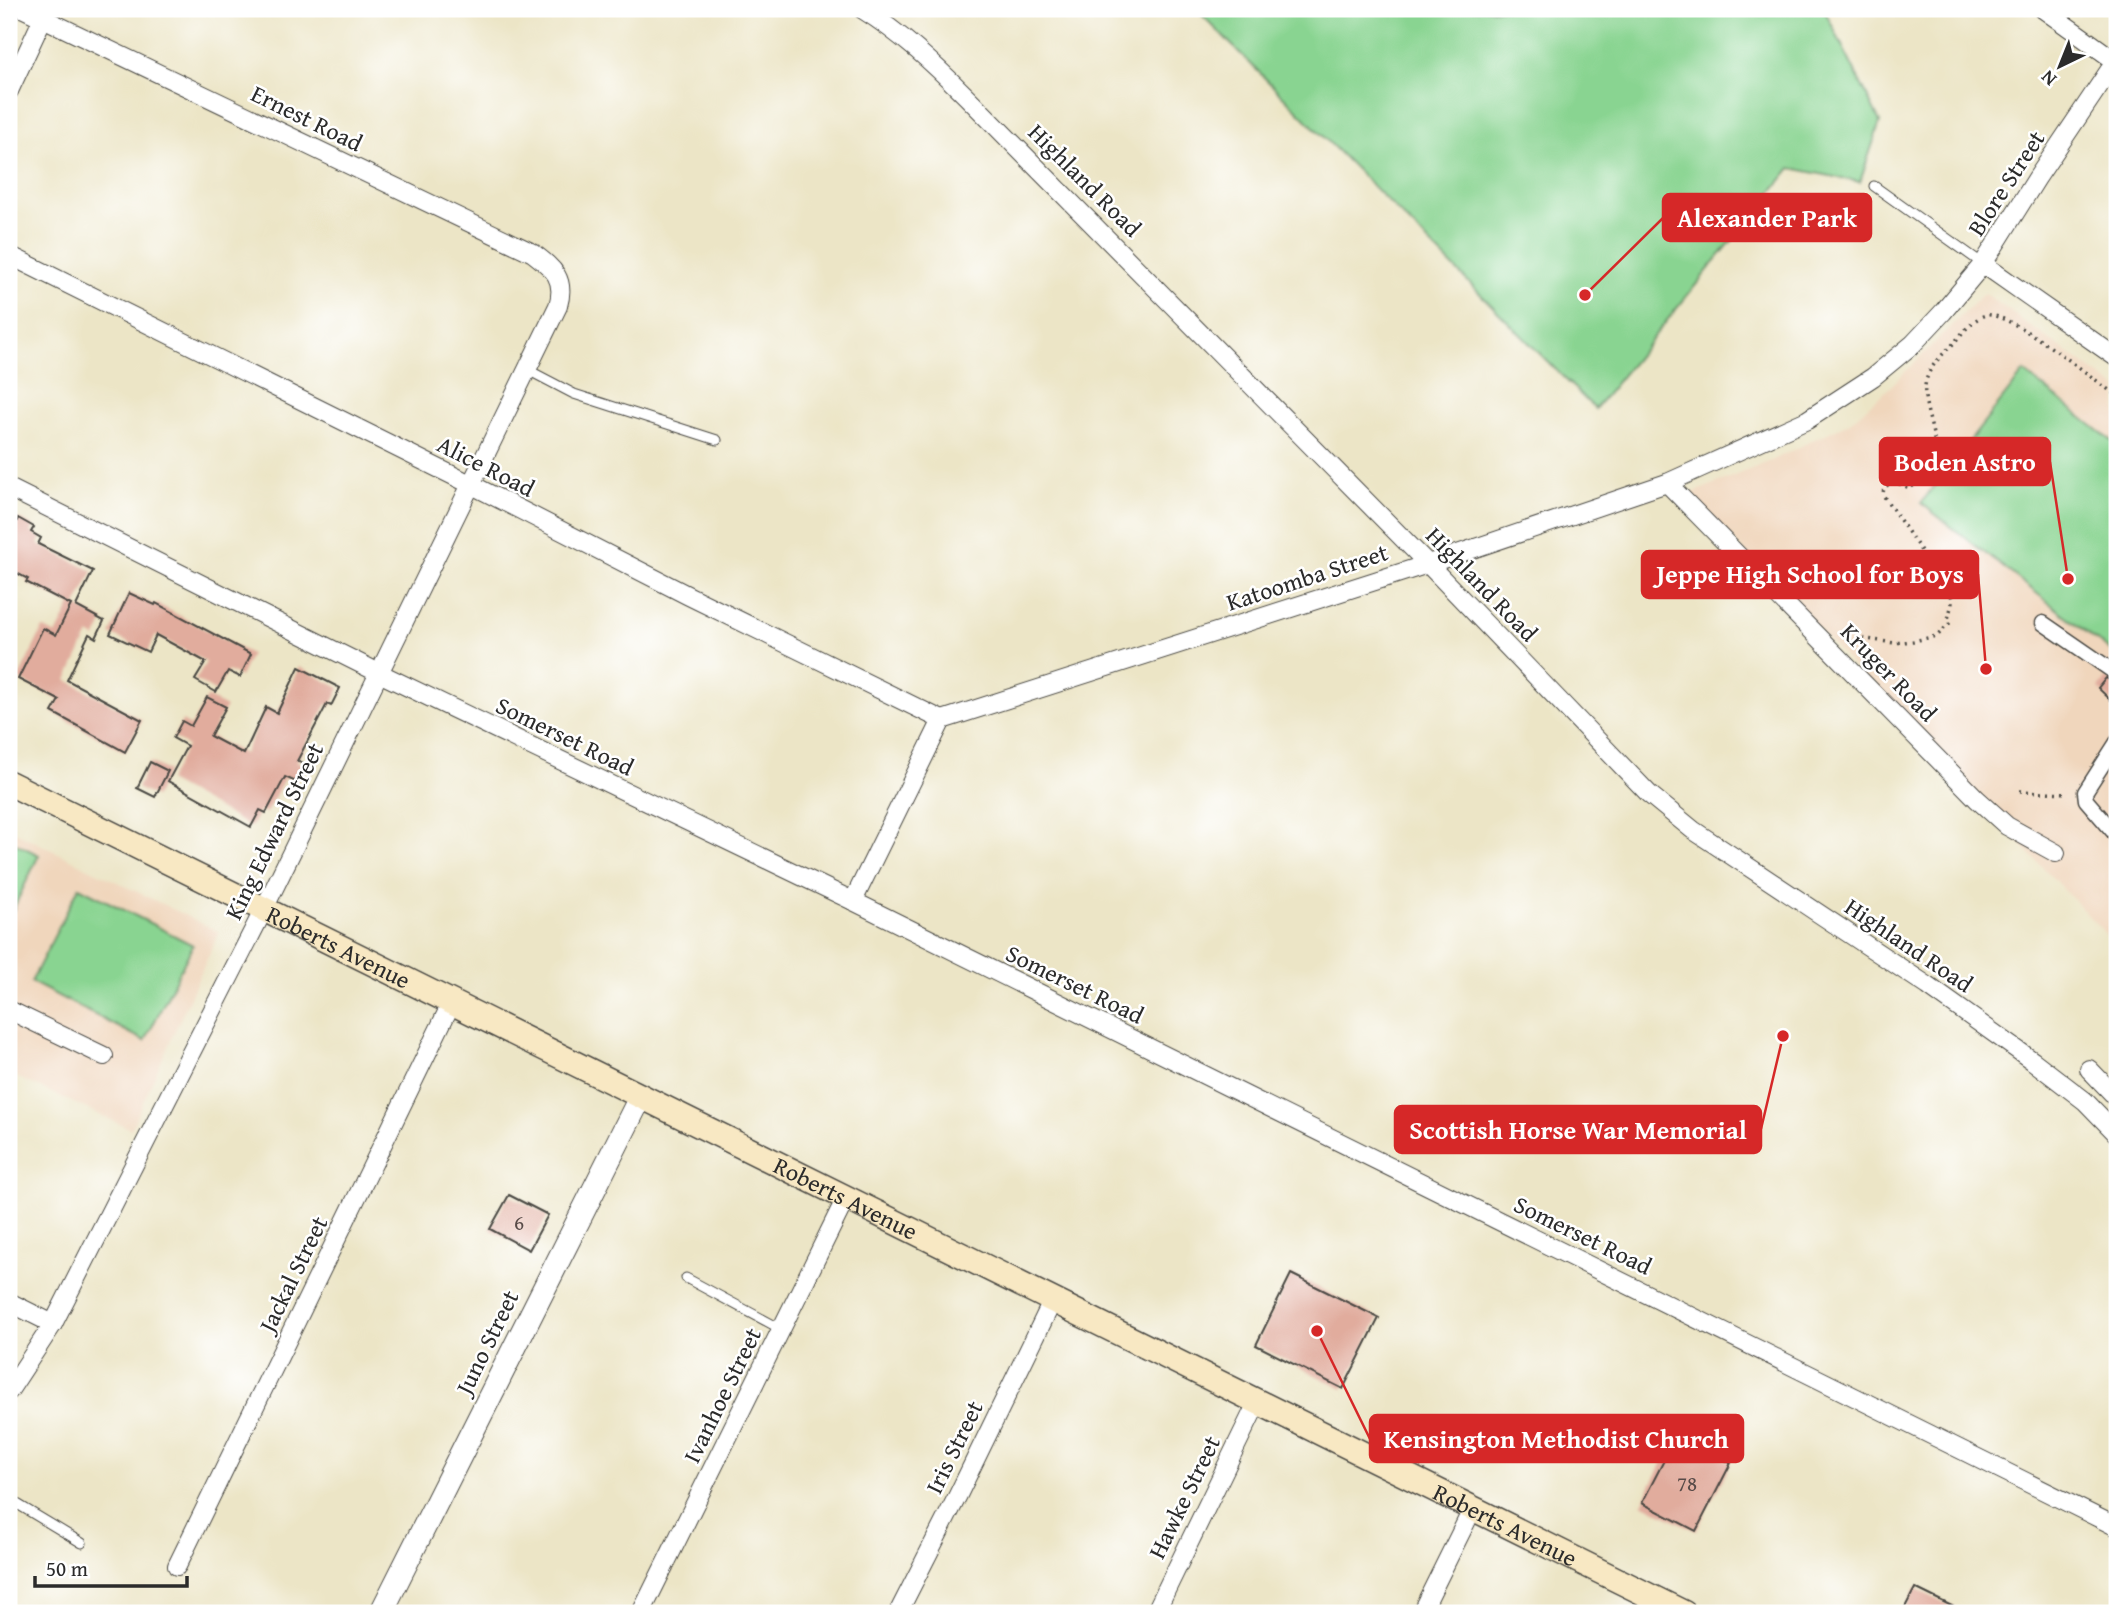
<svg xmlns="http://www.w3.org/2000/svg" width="2126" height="1622" viewBox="0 0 2126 1622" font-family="'Gentium Book Plus',serif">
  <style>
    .built { fill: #f0d6bc }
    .green { fill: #89d491; stroke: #5a805e; stroke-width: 2 }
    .building { fill: #e1ac9d }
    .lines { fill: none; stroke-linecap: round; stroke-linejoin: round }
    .service-casing { stroke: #484742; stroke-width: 11 }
    .pedestrian-casing { stroke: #484742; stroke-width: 17 }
    .minor-casing { stroke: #484742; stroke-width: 20 }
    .tertiary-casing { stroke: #484742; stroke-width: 25 }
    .secondary-casing { stroke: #484742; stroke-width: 27 }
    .path { stroke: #484742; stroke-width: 3.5; stroke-dasharray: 2 5; stroke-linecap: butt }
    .service { stroke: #fff; stroke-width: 9 }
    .pedestrian { stroke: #fff; stroke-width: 14 }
    .minor { stroke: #fff; stroke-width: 18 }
    .tertiary { stroke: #fff; stroke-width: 23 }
    .secondary { stroke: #f8e8c3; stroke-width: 24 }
    .labels { text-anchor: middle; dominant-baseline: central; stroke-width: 5; stroke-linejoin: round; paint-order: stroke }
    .number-label { font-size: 21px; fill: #584b48 }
    .street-label { font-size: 24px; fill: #2b2b2b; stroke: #fff }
    .leader { fill: none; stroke: #d62828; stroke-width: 2.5 }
    .callout-dot { fill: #d62828; stroke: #fff; stroke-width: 2.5 }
    .callout { fill: #d62828; stroke: #d62828; stroke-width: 2.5 }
    .callout-label { font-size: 26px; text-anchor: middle; font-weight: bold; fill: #fff }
  </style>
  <rect width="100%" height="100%" fill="#fff"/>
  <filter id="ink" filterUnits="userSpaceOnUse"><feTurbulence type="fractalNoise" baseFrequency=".0143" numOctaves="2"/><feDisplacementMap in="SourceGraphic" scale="14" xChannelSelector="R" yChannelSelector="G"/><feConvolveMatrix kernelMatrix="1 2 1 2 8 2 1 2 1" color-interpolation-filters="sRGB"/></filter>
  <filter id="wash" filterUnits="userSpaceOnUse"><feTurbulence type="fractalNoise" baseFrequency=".00686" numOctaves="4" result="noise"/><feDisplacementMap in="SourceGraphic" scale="28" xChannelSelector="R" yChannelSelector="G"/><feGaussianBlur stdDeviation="1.57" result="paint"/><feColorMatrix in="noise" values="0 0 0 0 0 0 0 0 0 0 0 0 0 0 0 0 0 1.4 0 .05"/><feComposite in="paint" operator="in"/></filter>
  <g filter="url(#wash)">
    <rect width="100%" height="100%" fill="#ece5c6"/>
    <g class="built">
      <polygon points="1984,293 2117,388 2117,946 1690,494 1771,461 1850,422 1889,388"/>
      <polygon points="9,829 219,932 131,1129 12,1075 9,1081"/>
    </g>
    <g class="green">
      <polygon points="1196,9 1824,9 1880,122 1860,182 1791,168 1595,409"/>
      <polygon points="2024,372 2117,445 2117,656 1921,503"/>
      <polygon points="9,840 39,855 9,918"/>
      <polygon points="79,887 193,945 145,1041 31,982"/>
    </g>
    <g id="blocks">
      <g class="building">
        <polygon points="18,518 34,527 31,532 41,538 38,544 93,571 76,606 104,621 96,638 89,634 67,680 142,720 125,752 52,712 59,700 18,679 43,628 56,635 71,605 26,582 28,579 9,569 9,519 16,523"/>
        <polygon points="129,593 155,605 156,603 251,654 240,677 228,671 216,692 195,680 206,662 156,635 148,652 110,634"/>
        <polygon points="299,667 340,688 331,706 327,704 297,761 305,765 296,782 285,777 266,813 260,810 251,827 168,781 187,746 173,738 182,721 191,726 207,697 226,707 210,736 244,754 266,707 277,713"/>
        <polygon points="2106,678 2117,685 2117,706 2098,688"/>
        <polygon points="150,762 168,771 155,797 137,788"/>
        <polygon points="509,1195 548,1215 529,1250 490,1229"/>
        <polygon points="1291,1274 1379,1318 1343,1389 1256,1345"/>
        <polygon points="1677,1435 1731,1463 1696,1531 1642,1503"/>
        <polygon points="1915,1588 1966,1613 1902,1613"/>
      </g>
    </g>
  </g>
  <g filter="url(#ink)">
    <use href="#blocks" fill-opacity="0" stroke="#484742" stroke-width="2"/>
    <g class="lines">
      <defs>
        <g id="service">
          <polyline points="1874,186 1983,264"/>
          <polyline points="528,370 574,394 717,440"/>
          <polyline points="686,1278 781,1329"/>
          <polyline points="9,1499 82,1543"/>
        </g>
        <g id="pedestrian">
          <polyline points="2043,623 2117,674"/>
          <polyline points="2117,742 2085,792 2086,800 2117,836"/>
        </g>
        <g id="minor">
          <path d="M862,9C902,34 934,64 967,97L1428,564L1649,794L1693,830L1928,986L2033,1061L2085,1101L2117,1134"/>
          <polyline points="2043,9 2117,62"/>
          <polyline points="9,91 43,18"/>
          <polyline points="9,255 472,485 689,596 942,720"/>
          <polyline points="1983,264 2117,358"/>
          <polyline points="1667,483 1977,799 2007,826 2056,853"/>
          <polyline points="9,488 379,673 853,901 2117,1527"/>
          <polyline points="853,901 942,720 1428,564 1667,483 1807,420 1873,377 1913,344 1943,312 1983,264 2037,178 2117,59"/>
          <polyline points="9,1010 104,1056"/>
          <polyline points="2089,1069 2117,1098"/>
          <polyline points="9,1302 53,1324"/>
          <path d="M9,1391L53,1324L263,911L558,306C566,279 554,269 533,253L24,9"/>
          <polyline points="177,1566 452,1002"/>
          <polyline points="641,1613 846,1198"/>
          <polyline points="898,1613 958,1495 1053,1300"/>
          <polyline points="1155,1613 1257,1403"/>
          <polyline points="1421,1613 1473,1508"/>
        </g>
        <polyline id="tertiary" points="381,1613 641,1096"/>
        <g id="secondary">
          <path id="s1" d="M9,783L1684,1613"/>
        </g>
      </defs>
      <use href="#service" class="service-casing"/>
      <use href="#pedestrian" class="pedestrian-casing"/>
      <use href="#minor" class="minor-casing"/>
      <use href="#tertiary" class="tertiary-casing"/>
      <use href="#secondary" class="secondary-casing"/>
      <g class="path">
        <path d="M1850,642L1860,638L1894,643L1913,641L1937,636L1949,624C1946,613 1955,607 1951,595L1883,495C1883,487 1887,485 1894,482L1910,488C1915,484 1923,481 1927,476C1947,449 1922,414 1925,386C1927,368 1942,355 1954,343C1962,333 1974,318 1986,315C2009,311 2095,380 2117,396"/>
        <polyline points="2020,791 2068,793"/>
      </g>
      <use href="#service" class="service"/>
      <use href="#pedestrian" class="pedestrian"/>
      <use href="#minor" class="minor"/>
      <use href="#tertiary" class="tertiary"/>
      <use href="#secondary" class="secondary"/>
    </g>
  </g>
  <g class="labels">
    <g class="number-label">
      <text x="519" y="1222">6</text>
      <text x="1687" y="1483">78</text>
    </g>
    <g class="street-label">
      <text transform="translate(307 118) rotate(26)">Ernest Road</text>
      <text transform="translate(1085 180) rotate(45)">Highland Road</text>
      <text transform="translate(2006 183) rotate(-57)">Blore Street</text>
      <text transform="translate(486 466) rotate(27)">Alice Road</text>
      <text transform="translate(1307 577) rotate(-18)">Katoomba Street</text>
      <text transform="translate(1482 584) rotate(46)">Highland Road</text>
      <text transform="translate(1889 672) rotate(46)">Kruger Road</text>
      <text transform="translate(565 736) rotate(26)">Somerset Road</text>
      <text transform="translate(274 831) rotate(-64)">King Edward Street</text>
      <text transform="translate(1909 945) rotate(34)">Highland Road</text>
      <text stroke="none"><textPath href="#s1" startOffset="368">Roberts Avenue</textPath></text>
      <text transform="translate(1075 984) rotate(26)">Somerset Road</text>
      <text stroke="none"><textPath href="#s1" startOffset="934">Roberts Avenue</textPath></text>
      <text transform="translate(1583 1235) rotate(26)">Somerset Road</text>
      <text transform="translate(293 1274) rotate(-64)">Jackal Street</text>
      <text transform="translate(487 1342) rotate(-64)">Juno Street</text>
      <text transform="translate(722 1395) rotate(-64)">Ivanhoe Street</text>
      <text transform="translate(954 1447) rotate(-64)">Iris Street</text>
      <text transform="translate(1184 1497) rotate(-64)">Hawke Street</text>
      <text stroke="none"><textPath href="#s1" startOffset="1670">Roberts Avenue</textPath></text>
    </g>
  </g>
  <path class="leader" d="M1585 295L1663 218M2068 579L2050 462M1986 669L1978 574M1783 1036L1761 1129M1317 1331L1370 1439"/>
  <g class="callout-dot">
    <circle cx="1585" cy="295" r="7"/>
    <circle cx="2068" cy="579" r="7"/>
    <circle cx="1986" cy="669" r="7"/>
    <circle cx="1783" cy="1036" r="7"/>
    <circle cx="1317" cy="1331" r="7"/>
  </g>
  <g class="callout">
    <rect x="1663" y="194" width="208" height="47" rx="7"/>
    <rect x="1880" y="438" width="170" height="47" rx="7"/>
    <rect x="1642" y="551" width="336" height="47" rx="7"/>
    <rect x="1395" y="1106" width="366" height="47" rx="7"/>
    <rect x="1370" y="1415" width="373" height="47" rx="7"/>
  </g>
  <g class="callout-label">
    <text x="1767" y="227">Alexander Park</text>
    <text x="1965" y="471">Boden Astro</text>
    <text x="1810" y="583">Jeppe High School for Boys</text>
    <text x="1578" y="1139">Scottish Horse War Memorial</text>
    <text x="1556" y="1448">Kensington Methodist Church</text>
  </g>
  <rect width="2126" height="1622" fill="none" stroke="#fff" stroke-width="35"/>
  <g transform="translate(2060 66) rotate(223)" stroke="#ffffff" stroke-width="5" paint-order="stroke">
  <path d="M0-5L12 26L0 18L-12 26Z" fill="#2b2b2b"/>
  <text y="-10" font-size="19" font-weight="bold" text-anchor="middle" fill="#2b2b2b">N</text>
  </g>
  <path d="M35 1576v10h152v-10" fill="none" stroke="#2b2b2b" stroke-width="3.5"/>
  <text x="46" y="1576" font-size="21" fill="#2b2b2b" stroke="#ffffff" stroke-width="5" paint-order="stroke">50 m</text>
</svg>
